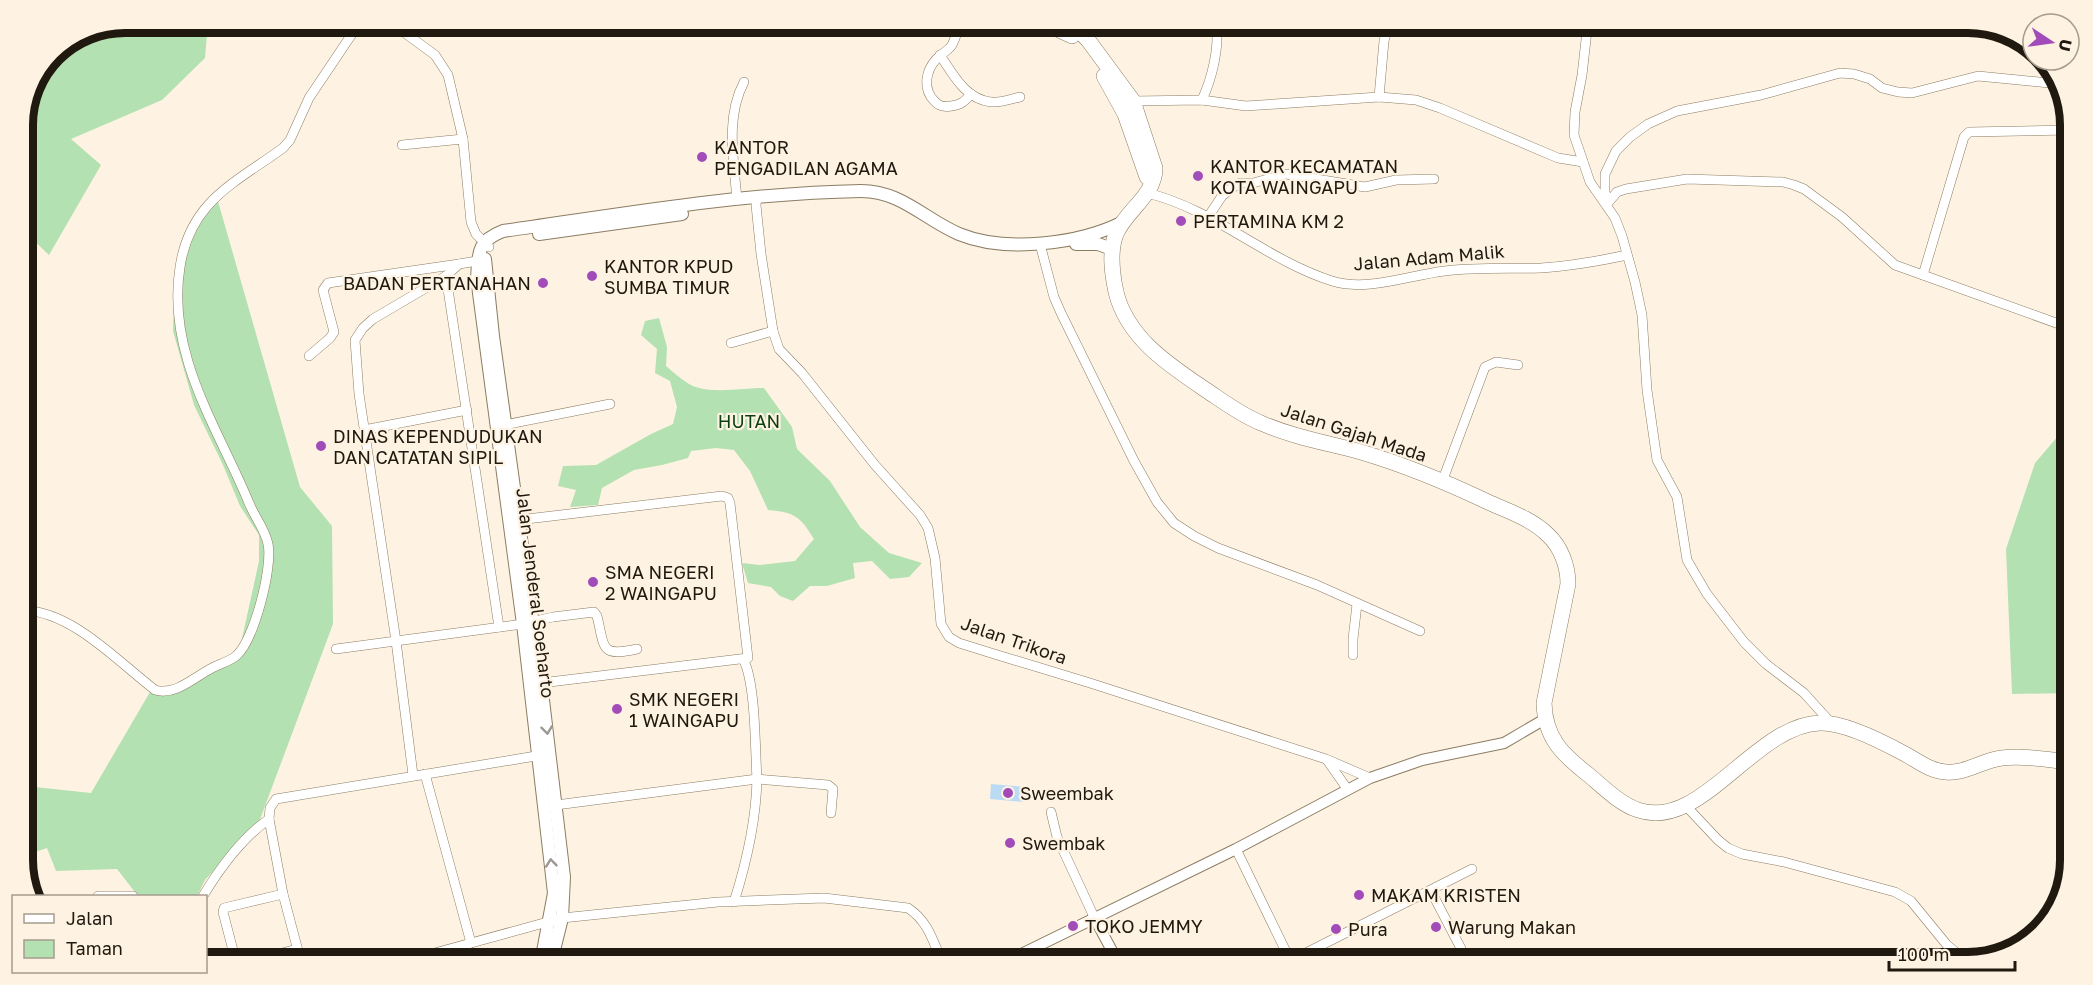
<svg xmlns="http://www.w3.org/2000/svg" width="2093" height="985" viewBox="0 0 2093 985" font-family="'Golos Text',sans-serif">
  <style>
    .green { fill: #b3e1b1 }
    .water { fill: #bbdbf4 }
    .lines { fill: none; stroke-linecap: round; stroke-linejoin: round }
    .minor-casing { stroke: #8c7c63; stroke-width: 10 }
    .tertiary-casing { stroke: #8c7c63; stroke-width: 12 }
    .secondary-casing { stroke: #8c7c63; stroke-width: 14 }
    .trunk-casing { stroke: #8c7c63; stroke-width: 16 }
    .minor { stroke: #fff; stroke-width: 9 }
    .tertiary { stroke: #fff; stroke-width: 10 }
    .secondary { stroke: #fff; stroke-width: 12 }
    .trunk { stroke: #fff; stroke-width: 15 }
    .oneway { stroke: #9b9893 }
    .poi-dot { fill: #a24cba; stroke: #fef3e2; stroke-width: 2 }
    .labels { text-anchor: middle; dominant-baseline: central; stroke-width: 4.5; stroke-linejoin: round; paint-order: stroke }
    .poi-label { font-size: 18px; fill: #20190f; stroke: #fef3e2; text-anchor: start }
    .street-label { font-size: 18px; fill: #20190f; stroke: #fef3e2 }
    .park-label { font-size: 18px; fill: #0d3e10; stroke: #fef3e2 }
    .rim { fill: none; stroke: #20190f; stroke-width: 8 }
  </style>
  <rect width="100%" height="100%" fill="#fef3e2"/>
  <g class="green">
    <polygon points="125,22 208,23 205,58 162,100 71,139 101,165 49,255 25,232 23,234 23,119 53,52 86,30"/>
    <polygon points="215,191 300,487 332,526 333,624 259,822 205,880 197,896 138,896 117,869 56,871 47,848 23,856 23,755 29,755 35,787 91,793 150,692 169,695 236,653 241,643 259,561 259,535 240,506 223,465 194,405 173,331 175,271 191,223"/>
    <path d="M659,318L667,347L666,366C673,372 681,379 689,384C708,395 741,388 764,388L792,427L797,449L830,481L860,527L889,553L922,563L909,577L890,579L872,561L853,563L855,578L827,586H810L793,601L780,596L771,587L748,583L742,563L760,565L795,561L814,539C800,516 794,512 768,510L750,471L734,450L716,448L691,451L688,458L662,465L634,470L602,488L598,505L570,507L576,490L558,486L563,466L596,465L651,434L673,424L677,407L670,381L655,373L657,349L641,335L645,321Z"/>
    <polygon points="2070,422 2070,693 2012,694 2006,549 2035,463"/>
  </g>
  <polygon class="water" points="991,784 1026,787 1024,802 990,799"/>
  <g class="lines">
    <defs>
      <g id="minor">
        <polyline points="387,22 394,25 435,55 448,75 463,139 471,222 476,234 489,247"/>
        <polyline points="837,22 957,32 962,30 966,22"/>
        <polyline points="1588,22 1582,75 1575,112 1574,135 1590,182 1615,218 1622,236 1635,282 1642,315 1647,390 1657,460 1677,497 1687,560 1707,594 1744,642 1766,664 1804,693 1832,724"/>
        <polyline points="394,25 410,22"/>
        <path d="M957,32C956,36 954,41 952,45C949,50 945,51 941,55C928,65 922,83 931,97C937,105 942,108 951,106C961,105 965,101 971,94"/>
        <path d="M940,55C953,74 965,99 991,102C1000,103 1011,99 1020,97"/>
        <polyline points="1379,97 1384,41 1389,22"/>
        <path d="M1202,100C1212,78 1220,47 1216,22"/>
        <polyline points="1133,101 1202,100 1246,106 1379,97 1416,100 1440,108 1558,158 1583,162"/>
        <polyline points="402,145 463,139"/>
        <path d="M1147,193C1214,209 1266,260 1332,281C1368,292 1409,275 1445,271C1477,267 1509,269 1541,268C1571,266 1599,261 1627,255"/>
        <polyline points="757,197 756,205 761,254 773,331 779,349 802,373 875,465 920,515 928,528 935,558 941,624 949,637 959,643 991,653 1090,683 1326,759 1370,778"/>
        <path d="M737,200C734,161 725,118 744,82"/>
        <polyline points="1608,202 1605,192 1605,174 1616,151 1630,137 1648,124 1677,111 1761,95 1840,73 1854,74 1870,79 1882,88 1898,92 1912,93 1978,76 2059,84"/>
        <polyline points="1607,204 1617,192 1626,189 1687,179 1783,182 1794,185 1804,189 1842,217 1895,265 2070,328"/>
        <polyline points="1208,217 1222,196 1232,188 1240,183 1253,183 1286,174 1365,187 1396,180 1434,179"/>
        <polyline points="1040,244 1054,297 1061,313 1134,461 1157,502 1174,523 1194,536 1218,548 1317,585 1420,631"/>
        <polyline points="1923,275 1964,137 1969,132 2070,130"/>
        <polyline points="446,276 499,627"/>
        <polyline points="731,343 773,331"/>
        <polyline points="309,356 330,338 334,332 323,290 328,283 459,264"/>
        <polyline points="499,426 610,404"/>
        <polyline points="364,430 467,410"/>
        <polyline points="1442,482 1485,367 1496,362 1518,365"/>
        <polyline points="518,520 722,496 728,498 730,503 748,658 541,683"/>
        <path d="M23,610C73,612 117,661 155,690C176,696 194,677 212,668C220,664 230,661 236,656C254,641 273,567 268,544C265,529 255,518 249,503C218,428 166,354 180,267C190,201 235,183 283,148L290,140L309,98L360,22"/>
        <path d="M336,649L523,624L553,617L594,612L597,616C605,649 600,657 637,649"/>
        <polyline points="1353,655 1353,639 1357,604"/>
        <path d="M743,659C756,682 755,751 757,779L828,785L833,789L831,813"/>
        <polyline points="1327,760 1348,790"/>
        <polyline points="425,774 471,943"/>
        <polyline points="413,775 396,641 359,394 355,340 363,328 373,319 446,276 459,264 483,260"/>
        <path d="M556,805L757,779C756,822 747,861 734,902"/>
        <polyline points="1686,806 1718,840 1728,848 1742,854 1784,862 1895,892 1911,901 1947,945 1958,954 1972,955 2019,947"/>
        <polyline points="1051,812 1057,837 1095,919"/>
        <polyline points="1236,849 1291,962"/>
        <polyline points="1431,891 1468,962"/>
        <polyline points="98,896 133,896"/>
        <path d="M203,896C220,868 242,838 269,819"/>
        <polyline points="236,962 223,912 224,908 283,894"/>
        <polyline points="249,962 297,949"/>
        <polyline points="301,962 283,894 269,819 270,808 276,799 542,755"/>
        <path d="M402,962L562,918L718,902L824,898L908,908C928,921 933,941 942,962"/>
        <polyline points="1288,962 1472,869"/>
      </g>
      <g id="tertiary">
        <polyline points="1095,919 1118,962"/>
        <polyline points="1005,962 1236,849 1370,778 1422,760 1504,743 1545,719"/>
      </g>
      <g id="secondary">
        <polyline points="539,234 682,214"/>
        <polyline points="1076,244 1098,244 1112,249"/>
        <polyline points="485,259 493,336 541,683 564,877 562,918 551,962"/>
        <path d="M541,962L554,893L523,624L477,278C479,252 477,241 503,231C622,214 741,193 861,191C901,191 924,219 959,234C1005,253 1080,244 1123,222"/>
      </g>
      <g id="trunk">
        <polyline points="1042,22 1072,36"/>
        <path d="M1064,22L1079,31L1088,40L1133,101L1155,168C1155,196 1126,210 1116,234C1109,252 1112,273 1116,292C1127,338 1169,365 1206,390C1224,402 1241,415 1261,423C1293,437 1328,443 1361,452C1405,465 1448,483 1488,502C1508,511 1532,519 1548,535C1561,547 1568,566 1568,584L1544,703C1545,739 1563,755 1590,776C1604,788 1620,804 1638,810C1701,832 1754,725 1820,723C1844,722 1883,742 1905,754C1918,761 1930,771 1946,772C1965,774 1983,760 2002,758C2025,755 2048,760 2070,762"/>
        <polyline points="1104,76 1125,114 1147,177"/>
      </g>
    </defs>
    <use href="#minor" class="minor-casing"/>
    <use href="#tertiary" class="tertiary-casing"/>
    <use href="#secondary" class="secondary-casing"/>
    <use href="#trunk" class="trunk-casing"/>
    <use href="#minor" class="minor"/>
    <use href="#tertiary" class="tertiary"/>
    <use href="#secondary" class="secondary"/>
    <use href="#trunk" class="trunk"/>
  </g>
  <defs><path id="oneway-chevron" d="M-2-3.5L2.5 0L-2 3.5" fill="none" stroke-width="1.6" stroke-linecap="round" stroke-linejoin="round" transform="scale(1.5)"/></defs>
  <g class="oneway">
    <use href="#oneway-chevron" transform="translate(547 730) rotate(83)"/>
    <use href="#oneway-chevron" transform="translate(551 863) rotate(-96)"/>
  </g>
  <g class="poi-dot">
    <circle cx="702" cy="157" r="6"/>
    <circle cx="1198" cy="176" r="6"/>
    <circle cx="1181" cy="221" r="6"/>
    <circle cx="592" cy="276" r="6"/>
    <circle cx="543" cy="283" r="6"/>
    <circle cx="321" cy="446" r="6"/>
    <circle cx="593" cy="582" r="6"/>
    <circle cx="617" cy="709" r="6"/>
    <circle cx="1008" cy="793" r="6"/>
    <circle cx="1010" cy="843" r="6"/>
    <circle cx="1359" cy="895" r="6"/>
    <circle cx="1073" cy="926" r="6"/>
    <circle cx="1436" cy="927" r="6"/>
    <circle cx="1336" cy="929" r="6"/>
  </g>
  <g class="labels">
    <g class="poi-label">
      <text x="714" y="147">KANTOR<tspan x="714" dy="21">PENGADILAN AGAMA</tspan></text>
      <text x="1210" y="166">KANTOR KECAMATAN<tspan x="1210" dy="21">KOTA WAINGAPU</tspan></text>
      <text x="1193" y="221">PERTAMINA KM 2</text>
      <text x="604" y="266">KANTOR KPUD<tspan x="604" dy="21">SUMBA TIMUR</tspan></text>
      <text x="531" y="283" text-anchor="end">BADAN PERTANAHAN</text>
      <text x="333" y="436">DINAS KEPENDUDUKAN<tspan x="333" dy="21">DAN CATATAN SIPIL</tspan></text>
      <text x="605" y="572">SMA NEGERI<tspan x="605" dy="21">2 WAINGAPU</tspan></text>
      <text x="629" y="699">SMK NEGERI<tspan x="629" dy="21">1 WAINGAPU</tspan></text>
      <text x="1020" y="793">Sweembak</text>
      <text x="1022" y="843">Swembak</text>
      <text x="1371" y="895">MAKAM KRISTEN</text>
      <text x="1085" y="926">TOKO JEMMY</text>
      <text x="1448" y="927">Warung Makan</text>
      <text x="1348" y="929">Pura</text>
    </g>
    <g class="street-label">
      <text transform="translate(1429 257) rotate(-5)">Jalan Adam Malik</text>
      <text transform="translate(1354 432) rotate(18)">Jalan Gajah Mada</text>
      <text transform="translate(536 593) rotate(83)">Jalan Jenderal Soeharto</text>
      <text transform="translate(1014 640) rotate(19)">Jalan Trikora</text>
    </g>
    <g class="park-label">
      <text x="749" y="421">HUTAN</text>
    </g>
  </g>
  <path d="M0 0H2093V985H0ZM125 33H1968A92 92 0 0 1 2060 125V860A92 92 0 0 1 1968 952H125A92 92 0 0 1 33 860V125A92 92 0 0 1 125 33Z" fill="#fef3e2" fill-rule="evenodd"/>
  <path class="rim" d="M125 33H1968A92 92 0 0 1 2060 125V860A92 92 0 0 1 1968 952H125A92 92 0 0 1 33 860V125A92 92 0 0 1 125 33Z"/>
  <rect x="12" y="895" width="195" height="78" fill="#fef3e2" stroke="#a59c8e" stroke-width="1.5"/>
  <rect x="24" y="914" width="30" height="9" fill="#ffffff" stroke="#a59c8e" stroke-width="1.5"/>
  <text x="66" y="925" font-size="18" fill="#20190f">Jalan</text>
  <rect x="24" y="940" width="30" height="18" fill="#b3e1b1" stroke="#a59c8e" stroke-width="1.5"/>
  <text x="66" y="955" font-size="18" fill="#20190f">Taman</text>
  <g transform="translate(2051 42) rotate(103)"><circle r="28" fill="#fef3e2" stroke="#a59c8e" stroke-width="1.5"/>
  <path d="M0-4.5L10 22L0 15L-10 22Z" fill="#a24cba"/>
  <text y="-9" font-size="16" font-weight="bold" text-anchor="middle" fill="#20190f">U</text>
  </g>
  <path d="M1889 961v9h126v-9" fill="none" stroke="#20190f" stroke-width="3"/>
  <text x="1898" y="961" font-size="18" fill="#20190f" stroke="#fef3e2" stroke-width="4.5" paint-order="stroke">100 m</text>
</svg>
